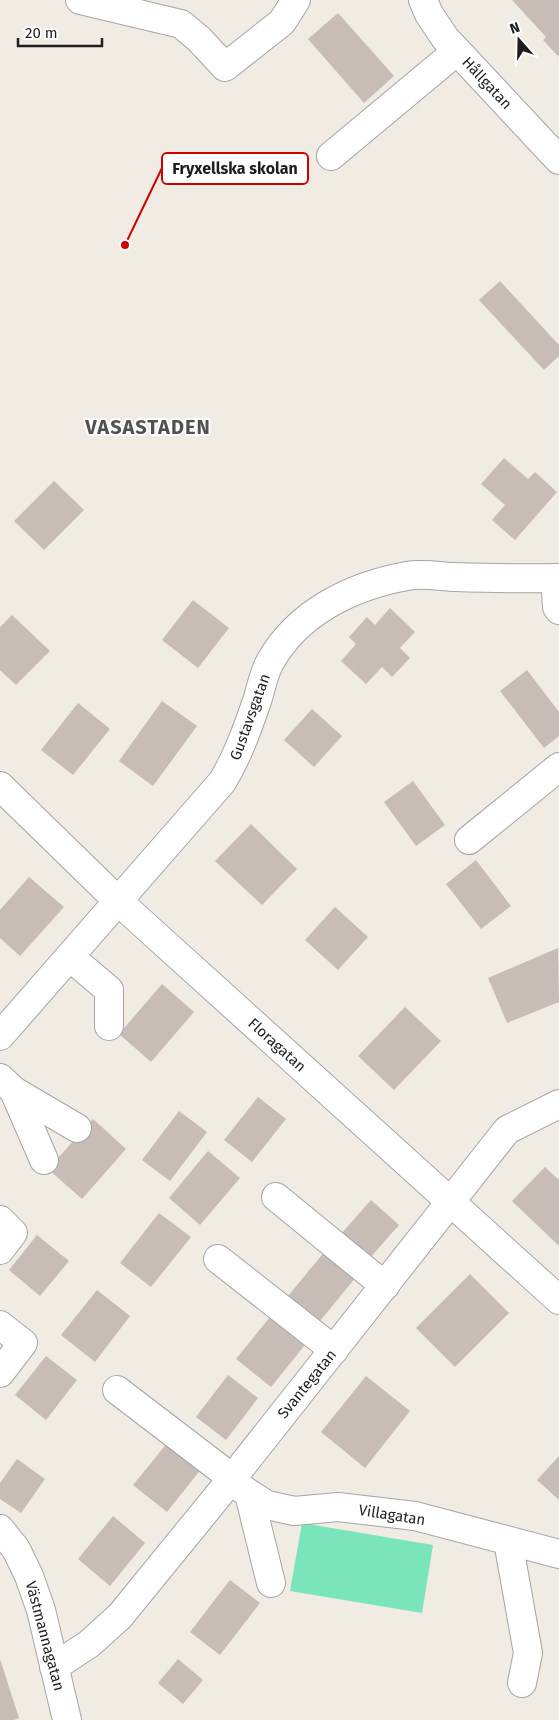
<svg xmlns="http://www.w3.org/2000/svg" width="559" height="1720" viewBox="0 0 559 1720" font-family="'Fira Sans',sans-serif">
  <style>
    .pitch { fill: #7ae5ba }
    .building { fill: #c8bdb6 }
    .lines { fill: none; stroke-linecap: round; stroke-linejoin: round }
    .minor-casing { stroke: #a5a5a5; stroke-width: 30 }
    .minor { stroke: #fff; stroke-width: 28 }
    .labels { text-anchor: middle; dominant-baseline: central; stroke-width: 4; stroke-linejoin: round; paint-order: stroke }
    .street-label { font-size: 15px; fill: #1e1e1e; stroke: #fff }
    .district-label { font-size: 20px; font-weight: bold; letter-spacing: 1px; fill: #515151; stroke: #fff }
    .leader { fill: none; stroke: #cc0003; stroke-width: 2 }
    .callout-dot { fill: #cc0003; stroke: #fff; stroke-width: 2 }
    .callout { fill: #fff; stroke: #cc0003; stroke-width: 2 }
    .callout-label { font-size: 16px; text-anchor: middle; font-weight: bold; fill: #1e1e1e }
  </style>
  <rect width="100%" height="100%" fill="#f0ebe3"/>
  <polygon class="pitch" points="302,1523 433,1545 422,1613 290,1591"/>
  <g class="building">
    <polygon points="512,0 559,0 559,57 543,40 546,37"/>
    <polygon points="338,13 394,76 364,103 308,39"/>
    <polygon points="500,281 559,345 559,356 544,370 479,300"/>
    <polygon points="504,458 528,479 535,472 557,492 515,540 492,520 505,505 481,484"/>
    <polygon points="54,481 84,510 44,550 14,521"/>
    <polygon points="193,600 229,628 198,668 162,640"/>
    <polygon points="390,608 415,632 400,648 410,658 392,677 382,667 366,684 341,661 356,644 349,637 367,617 375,625"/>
    <polygon points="12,615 50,651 16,685 0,670 0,627"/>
    <polygon points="527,670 559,712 559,736 544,748 500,691"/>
    <polygon points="162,701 197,726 153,786 119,761"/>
    <polygon points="78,703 110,729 73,775 41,750"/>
    <polygon points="312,709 342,736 314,767 284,740"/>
    <polygon points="413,781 445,825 416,846 384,802"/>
    <polygon points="251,824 297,869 262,905 215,861"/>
    <polygon points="476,860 511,906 481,929 446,884"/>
    <polygon points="29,877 64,907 20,956 0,938 0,910"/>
    <polygon points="335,907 368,937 338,970 305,940"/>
    <polygon points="558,948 559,1002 507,1023 488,978"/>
    <polygon points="162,984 194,1012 151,1062 119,1034"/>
    <polygon points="405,1007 441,1041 394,1090 358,1056"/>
    <polygon points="258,1097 286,1119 252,1162 224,1140"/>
    <polygon points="179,1111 207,1132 170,1181 142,1160"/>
    <polygon points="93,1119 126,1149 82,1199 48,1169"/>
    <polygon points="208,1151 240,1178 200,1225 169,1198"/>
    <polygon points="545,1167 559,1180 559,1246 512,1201"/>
    <polygon points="371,1200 399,1225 369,1259 341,1234"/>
    <polygon points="159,1213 191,1237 151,1287 120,1263"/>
    <polygon points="37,1235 69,1261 40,1296 9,1270"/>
    <polygon points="330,1245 361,1271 315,1327 284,1301"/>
    <polygon points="470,1274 509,1313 455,1367 416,1328"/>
    <polygon points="97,1290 130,1316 95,1362 61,1335"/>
    <polygon points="274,1312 309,1340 271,1387 236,1359"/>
    <polygon points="46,1356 77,1380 46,1420 15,1395"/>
    <polygon points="228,1375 258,1398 226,1440 196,1417"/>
    <polygon points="366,1376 410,1411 365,1468 321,1432"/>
    <polygon points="173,1436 206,1463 167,1512 133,1485"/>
    <polygon points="559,1456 559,1500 537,1480"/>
    <polygon points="17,1459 45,1479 21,1513 0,1499 0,1483"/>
    <polygon points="113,1516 145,1543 110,1586 78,1559"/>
    <polygon points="230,1580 260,1603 220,1655 190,1632"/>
    <polygon points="0,1659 19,1718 14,1720 0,1720"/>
    <polygon points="178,1659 203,1680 183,1704 158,1683"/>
  </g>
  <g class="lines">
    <defs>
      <g id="minor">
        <polyline points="80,0 181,24 199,39 225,67 282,22 296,0"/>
        <polyline points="423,0 429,14 445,38 559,160"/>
        <polyline points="331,156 457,51"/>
        <polyline points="555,578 557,607 559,610"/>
        <polyline points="0,786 119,902 559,1300"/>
        <polyline points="469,840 559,767"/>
        <polyline points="70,957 109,990 109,1026"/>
        <path d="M0,1036L222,782C238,756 248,727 258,698C261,687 264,673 270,662C298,612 352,586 407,576C421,573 438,576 452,577C488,578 523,579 559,578"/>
        <polyline points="0,1078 14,1091 44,1160"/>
        <polyline points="14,1091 77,1128"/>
        <polyline points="276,1197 385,1286"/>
        <polyline points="0,1220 13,1233 0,1250"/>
        <polyline points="218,1259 334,1350"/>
        <polyline points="0,1325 23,1343 0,1373"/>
        <polyline points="117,1390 232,1478"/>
        <polyline points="230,1481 267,1505 294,1511 338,1507 415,1516 559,1554"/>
        <polyline points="249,1494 271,1583"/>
        <polyline points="0,1529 16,1549 29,1576 41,1610 67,1720"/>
        <polyline points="508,1541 528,1653 522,1683"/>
        <polyline points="54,1667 89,1644 120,1616 230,1481 507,1130 559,1104"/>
      </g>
    </defs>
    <use href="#minor" class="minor-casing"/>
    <use href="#minor" class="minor"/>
  </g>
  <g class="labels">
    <g class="street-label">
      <text transform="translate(487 83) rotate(47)">Hållgatan</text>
      <text transform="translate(250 717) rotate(-70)">Gustavsgatan</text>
      <text transform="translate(277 1045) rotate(42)">Floragatan</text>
      <text transform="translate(307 1384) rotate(-51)">Svantegatan</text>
      <text transform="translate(392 1515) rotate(9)">Villagatan</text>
      <text transform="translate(45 1636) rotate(75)">Västmannagatan</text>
    </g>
    <g class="district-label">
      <text x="148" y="427">VASASTADEN</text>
    </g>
  </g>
  <path class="leader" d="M125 245L162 168"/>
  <circle class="callout-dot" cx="125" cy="245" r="5"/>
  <rect class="callout" x="162" y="153" width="146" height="31" rx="5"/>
  <g class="callout-label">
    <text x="235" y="174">Fryxellska skolan</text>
  </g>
  <g transform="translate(519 40) rotate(340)" stroke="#ffffff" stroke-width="4" paint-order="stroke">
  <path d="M0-4L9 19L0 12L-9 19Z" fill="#1e1e1e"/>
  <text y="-8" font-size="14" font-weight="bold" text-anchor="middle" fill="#1e1e1e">N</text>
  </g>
  <path d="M18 38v8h84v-8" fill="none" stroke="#1e1e1e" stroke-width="2.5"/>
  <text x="25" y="38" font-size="15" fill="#1e1e1e" stroke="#ffffff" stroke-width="4" paint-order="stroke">20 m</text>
</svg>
